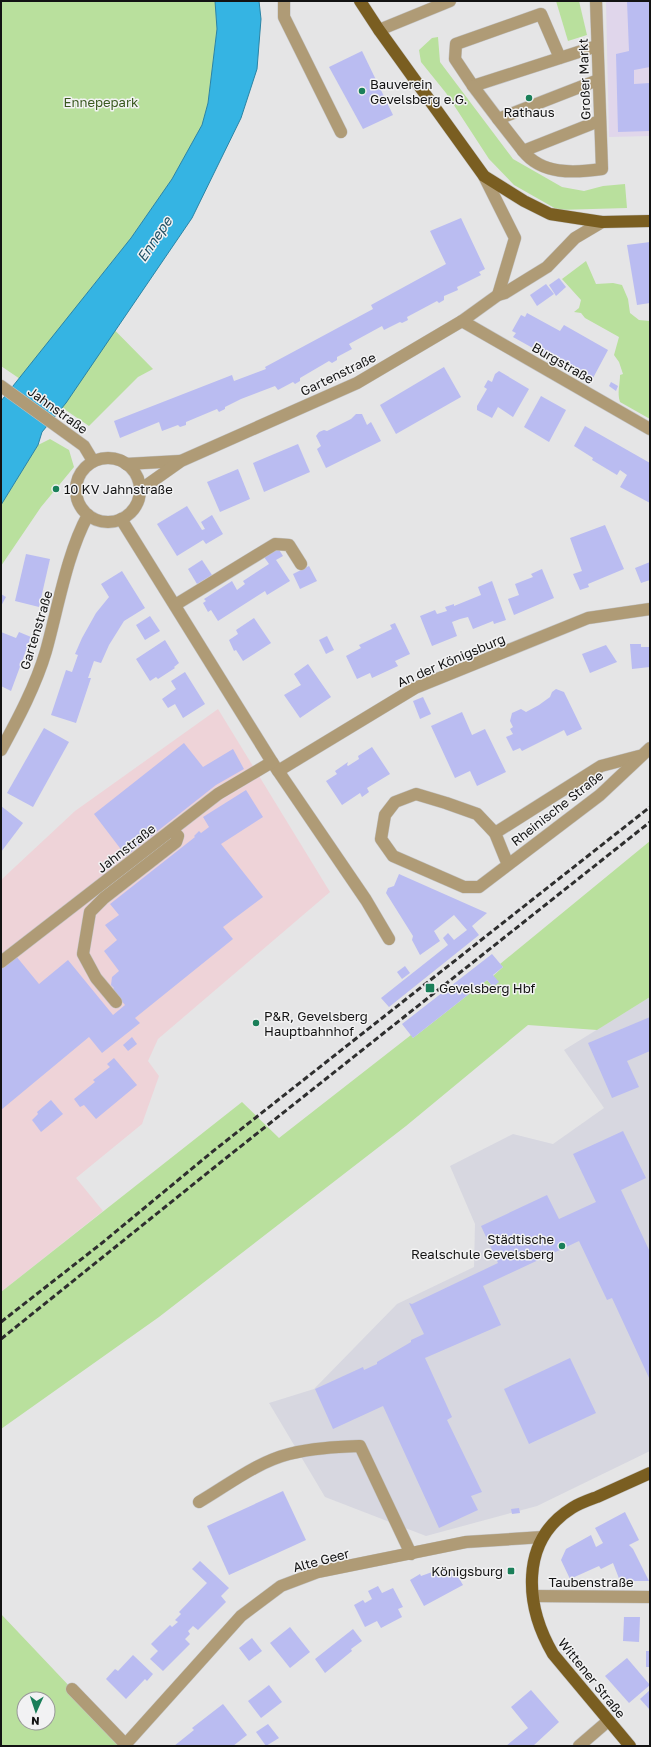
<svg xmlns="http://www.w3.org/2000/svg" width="651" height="1747" viewBox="0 0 651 1747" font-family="'Golos Text',sans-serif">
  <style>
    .commercial { fill: #e0d6eb }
    .industrial { fill: #eed3d8 }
    .built { fill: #d7d7e0 }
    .green { fill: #b9e09d; fill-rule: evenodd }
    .water { fill: #35b4e3; stroke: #2b84a5 }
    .building { fill: #babcf1 }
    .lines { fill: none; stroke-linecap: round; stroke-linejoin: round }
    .minor-casing { stroke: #c3c3c4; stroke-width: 13 }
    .major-casing { stroke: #c3c3c4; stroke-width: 13 }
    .minor { stroke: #af9b76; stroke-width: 12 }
    .major { stroke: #7a5e21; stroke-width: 12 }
    .rail { stroke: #2e2e2e; stroke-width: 3; stroke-dasharray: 6 3; stroke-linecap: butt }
    .poi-dot { fill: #1a7f59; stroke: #f2f2f3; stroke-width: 1.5 }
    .labels { text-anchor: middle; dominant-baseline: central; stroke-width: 3; stroke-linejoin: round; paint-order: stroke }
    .street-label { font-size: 13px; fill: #131313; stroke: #f2f2f3 }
    .poi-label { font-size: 13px; fill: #131313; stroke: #f2f2f3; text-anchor: start }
    .park-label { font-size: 13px; fill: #3a591f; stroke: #f2f2f3 }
    .water-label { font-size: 14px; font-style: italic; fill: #1f5064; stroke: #f2f2f3 }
  </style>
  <rect width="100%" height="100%" fill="#e5e5e6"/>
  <polygon class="commercial" points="606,1 650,1 650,136 609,137"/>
  <polygon class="industrial" points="218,709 330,892 158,1039 148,1061 159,1076 142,1124 76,1178 103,1211 1,1292 1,880 75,811"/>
  <polygon class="built" points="650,997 650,1451 537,1506 426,1536 325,1497 269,1403 314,1389 397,1304 474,1267 475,1224 450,1166 513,1134 553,1144 604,1108 564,1050"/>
  <g class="green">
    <polygon points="1,1 215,1 217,29 208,103 202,125 172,179 131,238 83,298 153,369 138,377 89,426 1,366"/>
    <polygon points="556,1 579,1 587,35 568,41"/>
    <polygon points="438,37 440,62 513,159 562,187 584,191 603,186 625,184 627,208 558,210 514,185 489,159 446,93 421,62 419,50 432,38"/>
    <path d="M586,261L596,284L613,283L622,285L628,299L630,313L639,320L650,321V419L620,402C617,393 620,384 620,375L623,374L619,362L614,355L619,337L585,318L581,313L574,312L579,308L581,300L562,279Z"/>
    <polygon points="50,439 69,450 74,467 41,507 1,566 1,505 38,445"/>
    <polygon points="650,841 650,997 597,1030 528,1025 406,1126 159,1317 1,1429 1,1292 242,1102 279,1138 411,1035 413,1038 487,980 493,987 493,976 503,967 500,964"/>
    <path d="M1,1614L126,1746H1ZM24,1699H48V1723H24Z"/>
  </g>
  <polygon class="water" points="215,1 259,1 261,19 257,69 241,118 192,218 66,403 42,432 38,445 1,505 1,401 131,238 172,179 202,125 208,103 217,29"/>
  <g class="building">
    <polygon points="627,1 650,1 650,67 634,70 634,84 650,83 650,131 618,132 616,54 629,51"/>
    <polygon points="362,51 393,115 363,129 329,67"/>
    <polygon points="461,218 485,269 479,272 481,275 457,287 458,290 444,296 444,300 439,303 437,301 407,317 408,320 402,323 400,322 384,330 382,326 349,344 352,349 337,357 337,360 332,363 329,361 300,378 300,381 295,384 293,382 278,390 275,386 241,399 225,407 225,409 219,412 217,409 186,422 186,425 180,427 178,425 162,431 159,422 120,438 114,421 232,375 234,381 266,369 265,367 373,309 371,305 446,264 430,231"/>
    <polygon points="650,242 650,303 637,305 627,245"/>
    <polygon points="559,278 566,287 556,296 549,285"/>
    <polygon points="546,284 554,294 537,306 530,295"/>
    <polygon points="527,313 560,331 564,325 608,350 593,378 549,353 547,356 513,337 516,333 512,331 521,315 525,317"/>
    <polygon points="444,367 461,397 396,434 380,405"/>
    <polygon points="499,371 529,389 513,417 498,407 492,418 477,410 477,406 487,389 484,387 488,380 492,382 495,374"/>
    <polygon points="611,382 618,386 616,391 609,386"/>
    <polygon points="541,396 566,410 549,442 524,427"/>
    <polygon points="356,414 362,414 367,425 371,422 381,441 326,468 317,449 321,446 316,436 319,432 324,430 327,431 351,419"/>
    <polygon points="585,426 650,463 650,503 620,487 627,475 620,470 617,475 592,460 593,458 574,446"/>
    <polygon points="298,444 310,472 264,492 253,463"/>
    <polygon points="238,469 250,499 220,512 207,482"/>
    <polygon points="187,506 202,530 205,529 201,522 212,515 223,534 206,544 203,540 177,556 157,524"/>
    <polygon points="605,525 624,569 588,584 589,587 580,590 573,574 582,571 570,538"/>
    <polygon points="278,548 283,556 276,560 290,581 267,595 265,591 218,621 211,610 208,612 203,603 206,601 204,599 232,581 237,590 245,584 243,581 269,564 264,557"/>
    <polygon points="26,554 50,559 39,607 15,601"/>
    <polygon points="202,560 212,575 197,584 188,569"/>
    <polygon points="650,562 650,580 641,583 635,568"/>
    <polygon points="309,566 317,581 300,589 293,574"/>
    <polygon points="542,569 554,598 514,615 508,599 519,595 515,584 533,577 531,574"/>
    <polygon points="122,571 145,608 124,621 109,645 101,663 94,661 88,678 91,678 76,723 51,715 66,670 72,672 78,655 75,654 82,638 96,613 109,597 101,584"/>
    <polygon points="492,581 506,620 494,624 493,621 473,629 468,617 460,619 452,622 457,636 432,646 420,616 435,610 437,614 447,611 445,607 454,604 454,606 481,595 478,587"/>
    <polygon points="1,594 6,597 1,606"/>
    <polygon points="150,616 160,631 145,640 136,625"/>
    <polygon points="254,618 271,643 243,661 236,650 234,651 229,640 238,634 236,630"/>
    <polygon points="395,623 410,654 395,661 398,666 372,678 370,673 357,679 346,656 361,648 359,645 392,629 390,625"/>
    <polygon points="1,632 16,638 19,632 31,637 11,691 1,686"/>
    <polygon points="327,636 334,650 326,654 319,640"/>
    <polygon points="165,640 179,663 174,667 175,668 158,679 156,677 150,681 136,659"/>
    <polygon points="630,644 641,644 641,647 650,647 650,667 632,669"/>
    <polygon points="606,645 617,662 590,673 582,654"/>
    <polygon points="308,664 331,697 300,718 284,695 301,685 294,674"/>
    <polygon points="185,672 205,704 183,718 175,704 168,708 162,699 176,689 171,681"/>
    <polygon points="556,689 564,692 582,729 567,736 564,730 522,751 520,748 513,751 506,737 513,734 510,729 513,727 510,721 512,713 521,709 526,712 539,705 550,697 552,692"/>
    <polygon points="423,697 431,714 420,719 413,701"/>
    <polygon points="462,712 472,735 485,729 506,772 477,786 470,771 455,778 431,726"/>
    <polygon points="44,728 69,742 33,807 7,793"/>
    <polygon points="184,743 203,767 233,749 244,769 216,785 126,856 94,814"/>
    <polygon points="372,747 390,774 367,788 369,792 362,797 360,793 342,805 326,781 337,774 335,771 348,762 347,765 348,766 359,759 358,756"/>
    <polygon points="246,790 263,817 221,844 263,897 223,927 233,939 135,1018 140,1023 102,1053 89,1037 1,1110 1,967 16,956 39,984 68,960 113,1015 125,1005 112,990 114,988 111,985 112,977 119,971 104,951 117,940 105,925 119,915 110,904 195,837 194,836 199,831 201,833 209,827 203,817"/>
    <polygon points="1,806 23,823 1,852"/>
    <polygon points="399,874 487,913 472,926 479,935 389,1007 381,998 448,945 443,938 448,933 454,940 467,930 454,915 434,931 440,941 420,955 412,940 413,936 386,893 388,888 394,886"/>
    <polygon points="492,954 503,967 493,975 499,982 493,987 487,980 413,1038 402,1024"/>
    <polygon points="405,966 410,973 402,979 397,972"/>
    <polygon points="650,1017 650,1051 627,1061 639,1087 612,1098 588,1043"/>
    <polygon points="132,1037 137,1044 128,1051 123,1045"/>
    <polygon points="114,1058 137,1085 96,1119 84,1105 80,1107 74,1099 95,1082 93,1080 110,1067 107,1064"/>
    <polygon points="51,1100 63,1114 41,1132 32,1120 38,1114 37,1112"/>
    <polygon points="623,1131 646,1178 621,1190 650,1252 650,1380 612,1298 607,1300 579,1241 483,1286 501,1325 425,1358 452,1417 447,1420 482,1492 471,1496 478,1510 439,1528 383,1406 333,1429 315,1389 363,1367 364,1370 377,1364 377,1362 411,1342 411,1340 424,1334 409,1303 412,1304 498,1263 481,1226 547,1195 559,1219 596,1202 573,1154"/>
    <polygon points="570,1358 596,1413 529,1444 504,1389"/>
    <polygon points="283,1491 306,1540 229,1575 207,1526"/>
    <polygon points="519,1508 520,1513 512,1514 511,1509"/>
    <polygon points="625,1512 639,1540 629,1545 633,1549 649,1581 620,1581 613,1563 601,1569 599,1566 570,1579 561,1560 566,1549 591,1535 596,1547 603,1543 595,1528"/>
    <polygon points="200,1561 229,1588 221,1596 226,1602 198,1630 193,1626 188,1631 190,1634 185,1639 190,1644 163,1671 150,1659 158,1651 151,1644 170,1625 172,1627 178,1622 175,1620 181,1614 179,1612 207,1583 192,1569"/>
    <polygon points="444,1570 446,1574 454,1570 463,1585 424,1606 410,1580 420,1574 421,1576 435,1571 437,1574"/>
    <polygon points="378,1586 382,1593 393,1588 403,1607 398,1609 402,1617 381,1628 377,1621 365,1627 354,1605 363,1600 365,1603 372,1599 368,1591"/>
    <polygon points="624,1617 640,1617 639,1642 623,1641"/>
    <polygon points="290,1627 310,1652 290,1668 270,1643"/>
    <polygon points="353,1629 362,1641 351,1649 352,1651 325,1673 315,1659"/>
    <polygon points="252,1638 262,1651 249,1661 239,1648"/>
    <rect x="646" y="1651" width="4" height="16"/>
    <polygon points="133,1655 153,1674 147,1681 145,1679 126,1699 106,1679 115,1669 118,1671"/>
    <polygon points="627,1658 650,1685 629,1703 605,1676"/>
    <polygon points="269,1685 282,1702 261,1718 248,1701"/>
    <polygon points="531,1690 559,1722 533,1746 506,1746 528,1728 511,1707"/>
    <polygon points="650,1690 650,1710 640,1699"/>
    <polygon points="223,1704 247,1735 233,1746 174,1746 194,1730 192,1728"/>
    <polygon points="268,1724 279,1738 266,1746 256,1732"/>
  </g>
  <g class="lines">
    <defs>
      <g id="minor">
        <polyline points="284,1 284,17 341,132"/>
        <path d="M596,1L602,169C574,173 542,175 523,151L599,121"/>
        <polyline points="379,30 450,1"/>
        <polyline points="560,58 541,14 456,44 455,59 473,86 597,46"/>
        <polyline points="473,86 498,119"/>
        <polyline points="523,151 498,119 598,80"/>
        <polyline points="484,176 515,238 498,295"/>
        <polyline points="462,321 650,429"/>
        <polyline points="1,386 73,438 84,446 93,461"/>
        <circle cx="108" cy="490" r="32"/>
        <polyline points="126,464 180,461"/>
        <polyline points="140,490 181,461 357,383 462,321 498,295 505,293 547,267 575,238 602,222"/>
        <polyline points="121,519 272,762 366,900 389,939"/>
        <polyline points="175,605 275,544 289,545 301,564"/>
        <path d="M1,750C18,719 36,685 46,651C58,608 67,553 88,515"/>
        <polyline points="278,771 415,688 588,618 650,609"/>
        <polyline points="495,833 601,766 639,756"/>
        <polyline points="508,865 495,833 477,814 446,803 416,794 395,802 385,815 381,839 393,856 464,887 479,887 600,795 650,748"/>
        <polyline points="1,962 218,794 272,762"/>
        <polyline points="116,1002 96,978 83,954 90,912 104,898 176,842 178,836 172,830"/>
        <path d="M199,1502C228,1485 257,1462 289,1454C312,1448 337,1447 360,1446L411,1554"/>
        <polyline points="533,1596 650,1597"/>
        <polyline points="72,1689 125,1744"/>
        <polyline points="124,1746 241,1616 281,1586 318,1572 466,1542 543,1537"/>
        <polyline points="579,1746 608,1721"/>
      </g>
      <g id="major">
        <polyline points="360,1 379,30 484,176 524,201 550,214 602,222 650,221"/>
        <path d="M630,1746L553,1654C525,1606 519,1541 572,1508C580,1503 589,1500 597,1497C615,1489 632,1481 650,1473"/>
      </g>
    </defs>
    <use href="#minor" class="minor-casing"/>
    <use href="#major" class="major-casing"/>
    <use href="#minor" class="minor"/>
    <use href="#major" class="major"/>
    <g class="rail">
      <polyline points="1,1322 102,1243 212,1152 650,807"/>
      <polyline points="1,1339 221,1162 650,822"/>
    </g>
  </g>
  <g class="poi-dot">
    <circle cx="362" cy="91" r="4"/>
    <circle cx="529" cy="98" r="4"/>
    <circle cx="56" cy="489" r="4"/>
    <rect x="425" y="983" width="10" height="10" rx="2"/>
    <circle cx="256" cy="1023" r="4"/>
    <circle cx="562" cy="1246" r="4"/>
    <rect x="507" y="1567" width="8" height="8" rx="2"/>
  </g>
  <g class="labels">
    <g class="street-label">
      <text transform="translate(584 79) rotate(-92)">Großer Markt</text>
      <text transform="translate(563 363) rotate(30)">Burgstraße</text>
      <text transform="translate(338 374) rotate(-26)">Gartenstraße</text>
      <text transform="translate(58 410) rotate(36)">Jahnstraße</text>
      <text transform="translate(36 630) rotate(-73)">Gartenstraße</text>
      <text transform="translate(451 660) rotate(-23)">An der Königsburg</text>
      <text transform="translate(557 808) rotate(-38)">Rheinische Straße</text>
      <text transform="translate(126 848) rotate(-38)">Jahnstraße</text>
      <text transform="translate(321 1560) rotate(-15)">Alte Geer</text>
      <text x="591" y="1582">Taubenstraße</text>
      <text transform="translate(592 1678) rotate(51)">Wittener Straße</text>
    </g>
    <g class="poi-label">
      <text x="370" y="84">Bauverein<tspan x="370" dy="15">Gevelsberg e.G.</tspan></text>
      <text x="529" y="112" text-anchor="middle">Rathaus</text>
      <text x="64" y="489">10 KV Jahnstraße</text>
      <text x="439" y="988">Gevelsberg Hbf</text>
      <text x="264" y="1016">P&amp;R, Gevelsberg<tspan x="264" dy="15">Hauptbahnhof</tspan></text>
      <text x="554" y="1239" text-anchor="end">Städtische<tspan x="554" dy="15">Realschule Gevelsberg</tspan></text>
      <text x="503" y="1571" text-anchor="end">Königsburg</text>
    </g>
    <g class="park-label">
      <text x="101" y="102">Ennepepark</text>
    </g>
    <g class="water-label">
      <text transform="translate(154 239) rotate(-56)">Ennepe</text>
    </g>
  </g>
  <rect width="651" height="1747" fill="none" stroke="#131313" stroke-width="4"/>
  <g transform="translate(36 1711) rotate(183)"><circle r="19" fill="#f2f2f3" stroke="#999999"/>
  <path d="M0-3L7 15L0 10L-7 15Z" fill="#1a7f59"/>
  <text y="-6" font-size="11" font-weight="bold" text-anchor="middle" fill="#131313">N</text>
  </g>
</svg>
